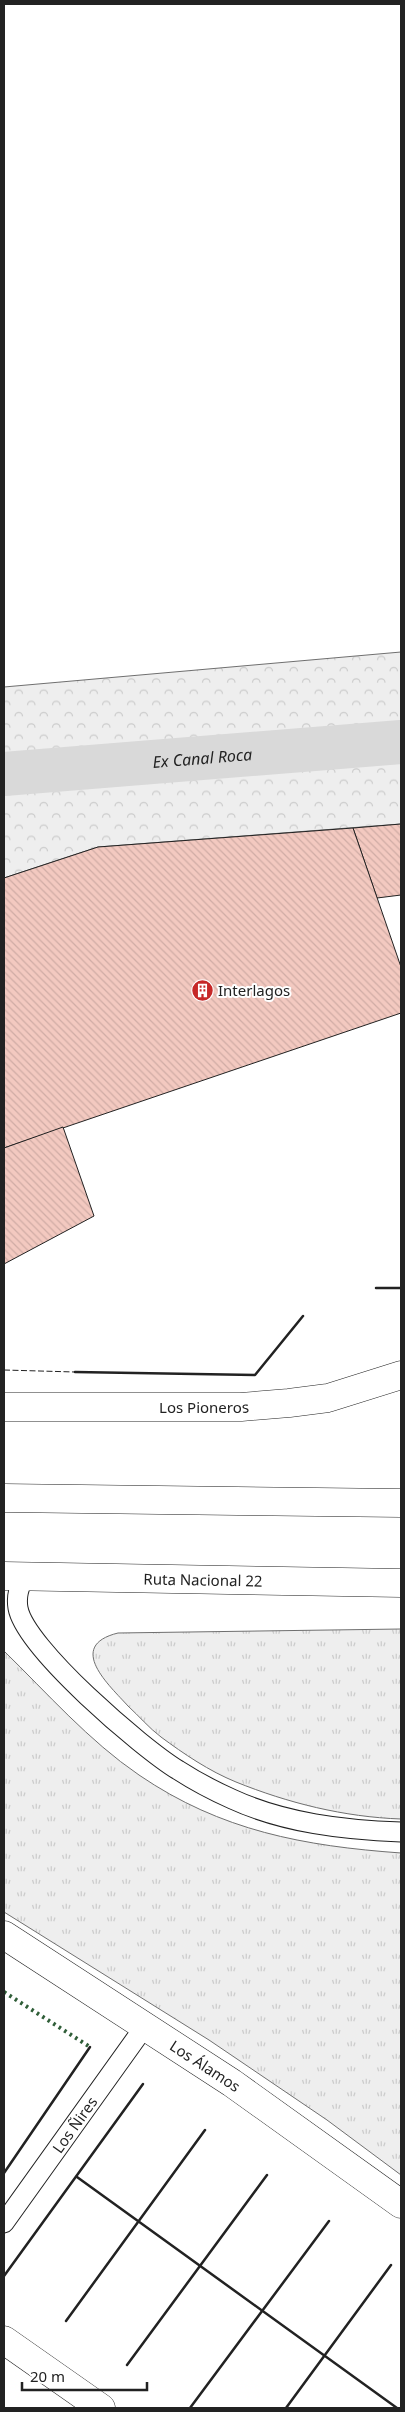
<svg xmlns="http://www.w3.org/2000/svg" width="405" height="2412" viewBox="0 0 405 2412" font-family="'Noto Sans',sans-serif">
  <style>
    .grass { fill: url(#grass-tufts); stroke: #6f6f6f }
    .forest { fill: url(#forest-crowns); stroke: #6f6f6f }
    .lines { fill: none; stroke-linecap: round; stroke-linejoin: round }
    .canal { stroke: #d9d9d9; stroke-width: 44 }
    .building { fill: url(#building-back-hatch); stroke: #222 }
    .lane-casing { stroke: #222; stroke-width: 21 }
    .street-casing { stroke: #222; stroke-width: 29 }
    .secondary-casing { stroke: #222; stroke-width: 29 }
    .highway-casing { stroke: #222; stroke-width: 29 }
    .lane { stroke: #fff; stroke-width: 19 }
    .street { stroke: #fff; stroke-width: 28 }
    .secondary { stroke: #fff; stroke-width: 28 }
    .highway { stroke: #fff; stroke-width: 28 }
    .hedge { stroke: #2f5e38; stroke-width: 4; stroke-dasharray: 2.5 4; stroke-linecap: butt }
    .fence { stroke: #222; stroke-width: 1; stroke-dasharray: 6 2.5; stroke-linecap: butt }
    .wall { stroke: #222; stroke-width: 2.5 }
    .labels { text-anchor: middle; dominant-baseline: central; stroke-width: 4; stroke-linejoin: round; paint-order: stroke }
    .poi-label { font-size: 15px; fill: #222; stroke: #fff; text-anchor: start }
    .street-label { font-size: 15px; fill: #222; stroke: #fff }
    .water-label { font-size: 16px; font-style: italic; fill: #222; stroke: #fff }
  </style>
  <defs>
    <pattern id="grass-tufts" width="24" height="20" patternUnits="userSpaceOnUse" patternTransform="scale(1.25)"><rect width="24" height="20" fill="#eee"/><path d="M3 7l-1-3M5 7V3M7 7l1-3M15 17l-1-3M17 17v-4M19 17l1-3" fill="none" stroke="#ccc"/></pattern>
    <pattern id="forest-crowns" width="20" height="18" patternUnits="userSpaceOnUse" patternTransform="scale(1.25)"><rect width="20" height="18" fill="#eee"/><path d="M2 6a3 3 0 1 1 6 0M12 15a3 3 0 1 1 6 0" fill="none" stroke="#ccc"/></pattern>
    <pattern id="building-back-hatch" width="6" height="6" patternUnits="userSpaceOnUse" patternTransform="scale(1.25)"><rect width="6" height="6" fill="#f3c9c0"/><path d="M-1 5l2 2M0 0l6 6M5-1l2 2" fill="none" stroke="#d0aca5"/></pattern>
  </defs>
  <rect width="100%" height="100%" fill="#fff"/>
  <g class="grass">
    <path d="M401,1629V1819C344,1817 288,1803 236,1782C209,1771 184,1754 161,1737C149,1728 139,1716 128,1706C110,1686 65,1646 118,1633Z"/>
    <path d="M4,1651C47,1693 89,1741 139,1775C221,1831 304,1846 401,1853V2175L327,2120L209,2040L4,1912Z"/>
  </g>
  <polygon class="forest" points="401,652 401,824 98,847 4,878 4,687"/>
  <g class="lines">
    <path class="canal" id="s1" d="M4,774L401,742"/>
  </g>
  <g class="building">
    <polygon points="401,824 401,895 377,898 353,828"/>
    <polygon points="353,828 401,967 401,1013 4,1148 4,878 98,847"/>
    <polygon points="63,1127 94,1216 4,1264 4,1148"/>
  </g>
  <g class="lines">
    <defs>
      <g id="lane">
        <path d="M25,1576C19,1587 16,1596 18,1608C25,1648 142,1748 178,1770C195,1781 214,1791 232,1799C284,1823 344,1830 401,1832"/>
        <path id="s2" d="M4,2223L145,2026"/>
      </g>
      <g id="street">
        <path id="s3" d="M4,1935L232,2083L401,2204"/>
        <polyline points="4,2340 101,2408"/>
      </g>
      <g id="secondary">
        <path id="s4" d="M4,1407H241L289,1403L328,1398L401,1375"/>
      </g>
      <g id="highway">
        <polyline points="4,1498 401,1503"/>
        <path id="s5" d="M4,1576L401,1583"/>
      </g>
    </defs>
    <use href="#lane" class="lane-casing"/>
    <use href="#street" class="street-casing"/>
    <use href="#secondary" class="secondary-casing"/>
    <use href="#highway" class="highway-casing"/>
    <use href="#lane" class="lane"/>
    <use href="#street" class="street"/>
    <use href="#secondary" class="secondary"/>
    <use href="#highway" class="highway"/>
    <polyline class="hedge" points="4,1992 90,2047"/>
    <polyline class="fence" points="4,1370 75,1372"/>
    <g class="wall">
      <polyline points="376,1288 401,1288"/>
      <polyline points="75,1372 255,1375 303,1316"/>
      <polyline points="4,2173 90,2047"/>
      <polyline points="77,2177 397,2408"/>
      <polyline points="4,2276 143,2084"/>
      <polyline points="66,2321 205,2130"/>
      <polyline points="127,2365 267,2175"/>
      <polyline points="190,2408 329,2221"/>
      <polyline points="286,2408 391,2265"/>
    </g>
  </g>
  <defs>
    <symbol id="building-disc" viewBox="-11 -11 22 22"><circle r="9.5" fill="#c62828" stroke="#fff"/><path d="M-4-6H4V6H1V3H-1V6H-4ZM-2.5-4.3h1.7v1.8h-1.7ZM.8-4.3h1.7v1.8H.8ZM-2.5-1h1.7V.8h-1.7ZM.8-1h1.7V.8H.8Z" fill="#fff"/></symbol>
  </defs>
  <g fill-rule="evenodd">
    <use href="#building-disc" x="190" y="978" width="25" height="25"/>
  </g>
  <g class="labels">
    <g class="poi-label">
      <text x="218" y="990">Interlagos</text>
    </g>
    <g class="street-label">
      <text stroke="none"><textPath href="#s4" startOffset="200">Los Pioneros</textPath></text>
      <text stroke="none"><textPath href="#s5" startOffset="199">Ruta Nacional 22</textPath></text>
      <text stroke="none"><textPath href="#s3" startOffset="240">Los Álamos</textPath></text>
      <text stroke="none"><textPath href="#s2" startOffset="121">Los Ñires</textPath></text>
    </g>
    <g class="water-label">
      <text stroke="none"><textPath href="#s1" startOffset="199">Ex Canal Roca</textPath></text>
    </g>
  </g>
  <rect width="405" height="2412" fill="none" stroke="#222222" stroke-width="10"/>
  <path d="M22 2382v8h125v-8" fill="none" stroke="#222222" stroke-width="2.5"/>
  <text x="30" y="2382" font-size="15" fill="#222222" stroke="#ffffff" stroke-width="4" paint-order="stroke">20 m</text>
</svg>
